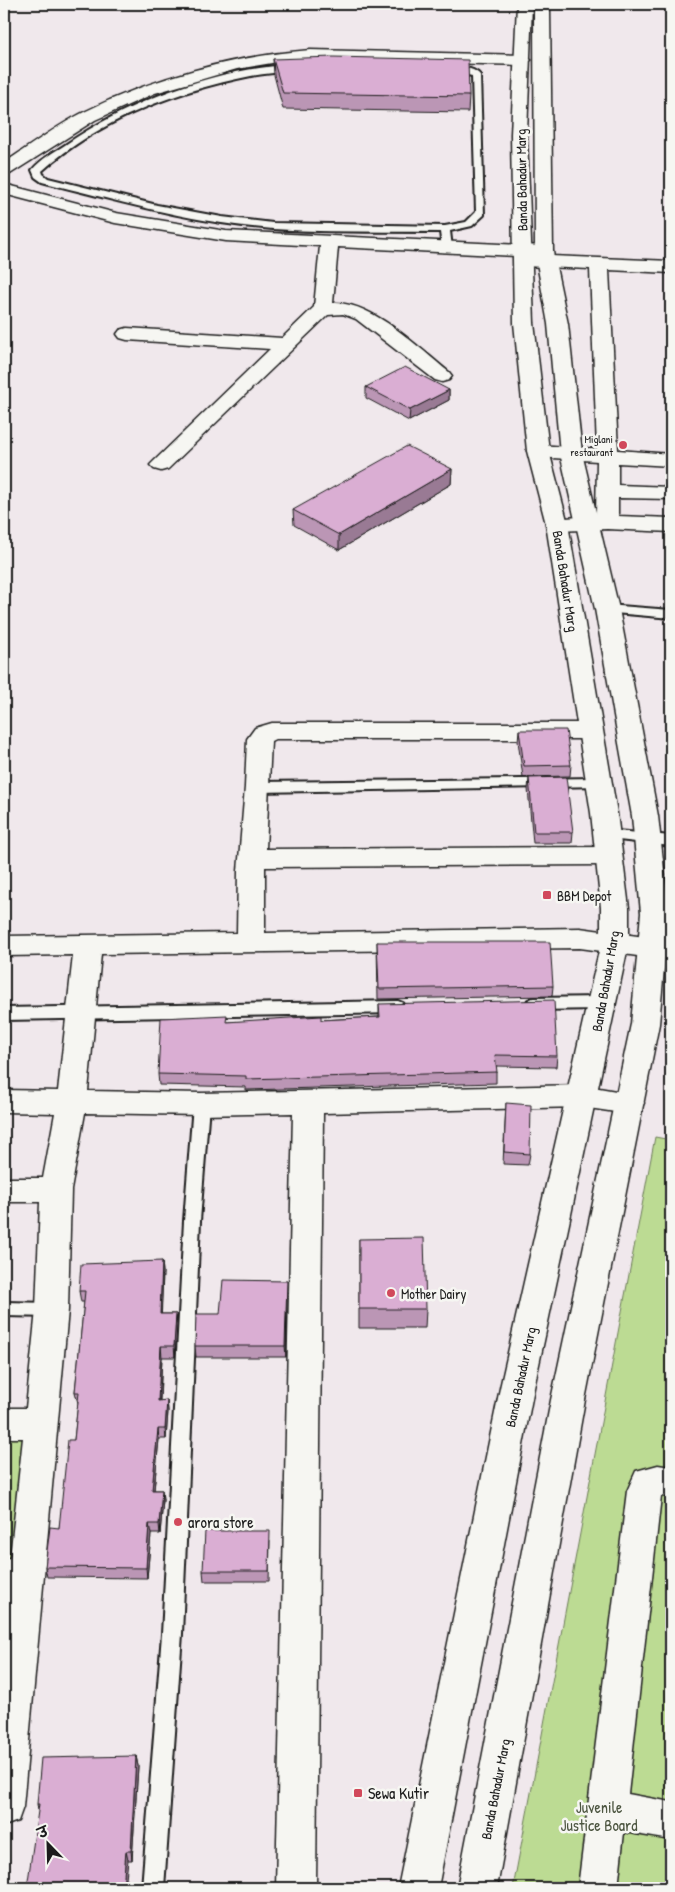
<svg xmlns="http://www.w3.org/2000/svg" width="675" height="1892" viewBox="0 0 675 1892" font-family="'Patrick Hand','Playpen Sans Deva',sans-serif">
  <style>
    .green { fill: #bcdb93; stroke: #6c7c58 }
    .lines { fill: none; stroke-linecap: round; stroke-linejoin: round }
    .lane-casing { stroke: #1c1c1c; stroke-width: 4 }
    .street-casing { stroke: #1c1c1c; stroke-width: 3 }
    .secondary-casing { stroke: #1c1c1c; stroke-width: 3 }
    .lane { fill: #f6f6f2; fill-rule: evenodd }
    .street { fill: #f6f6f2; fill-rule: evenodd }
    .secondary { fill: #f6f6f2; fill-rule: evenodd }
    .wall { fill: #bb96b5; stroke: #1c1c1c }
    .shaded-wall { fill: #997a94; stroke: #1c1c1c }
    .building { fill: #daaed3; stroke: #1c1c1c }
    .poi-dot { fill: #d1495b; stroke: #f6f6f2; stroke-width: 2 }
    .labels { text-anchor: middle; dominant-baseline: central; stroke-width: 5; stroke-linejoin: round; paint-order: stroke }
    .far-poi-label { font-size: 11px; fill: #1c1c1c; stroke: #f6f6f2; text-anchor: end }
    .street-label { font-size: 14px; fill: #1c1c1c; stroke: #f6f6f2 }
    .poi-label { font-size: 14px; fill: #1c1c1c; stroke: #f6f6f2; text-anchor: start }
    .near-poi-label { font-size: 16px; fill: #1c1c1c; stroke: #f6f6f2; text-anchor: start }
    .near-park-label { font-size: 16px; fill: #4c5540; stroke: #f6f6f2 }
  </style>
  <rect width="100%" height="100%" fill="#f0e8ec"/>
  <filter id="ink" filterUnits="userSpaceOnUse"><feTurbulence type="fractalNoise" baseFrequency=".02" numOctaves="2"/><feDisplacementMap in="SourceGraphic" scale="10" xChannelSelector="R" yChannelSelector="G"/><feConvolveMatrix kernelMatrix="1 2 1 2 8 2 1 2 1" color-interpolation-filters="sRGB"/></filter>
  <g filter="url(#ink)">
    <g class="green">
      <polygon points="655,1137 671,1140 671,1888 513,1888"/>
      <polygon points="4,1422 41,1423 28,1557 4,1558"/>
    </g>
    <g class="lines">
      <defs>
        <g id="lane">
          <path d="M293,65L296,66V70C281,73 266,73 251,76C176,91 100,119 42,171L43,174L48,178L157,205L222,217L273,223L445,226L466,222L476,212L472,76L445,70C453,64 473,67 480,75L484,215L472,226L450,231L452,248L447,251L442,248L440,232C385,231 328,233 273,229C194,223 118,201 42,182L35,177L32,170C41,159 54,152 65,145C127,102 218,67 293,65Z"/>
          <polygon points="607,605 671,610 671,618 603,612 601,609"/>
          <polygon points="599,778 604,780 606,783 604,786 258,792 251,787 258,782"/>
          <polygon points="606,830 671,836 671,846 601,838 599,835"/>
          <polygon points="602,997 607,999 610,1003 607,1007 602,1009 533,1010 528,1008 525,1004 528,1000 533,998"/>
          <polygon points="398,1001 403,1003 406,1007 403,1011 398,1013 4,1020 4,1008"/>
          <polygon points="201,1098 207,1100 209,1104 200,1221 182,1634 164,1888 142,1888 162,1634 184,1221 193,1104 195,1100"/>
          <polygon points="4,1302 52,1303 58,1305 61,1310 58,1315 52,1317 4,1316"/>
        </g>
        <g id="street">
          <path d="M310,50L523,55L531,60L523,65L310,60L272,63L237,69L155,93L95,120L10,174L4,175V163C30,146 56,126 84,112C154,77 233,56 310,50Z"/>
          <path d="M4,184L116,213L226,231L544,246L551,248L553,252L551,256L671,261V273L609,270L618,450L671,454V466L618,463V485L671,487V499L618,498V516L671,518V532L607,529L557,531L549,529L546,524L549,519L596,516L597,461L538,457L531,455L527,451L531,447L538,445L597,449L590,269L523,266L516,264L514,260L516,256L338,247L333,303C372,301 419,348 449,372L452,376L449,380L442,382L435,380L356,319L343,314L328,315L168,469L161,471L154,469L150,465L154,461L270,349L127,340L120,338L117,334L120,330L127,328L282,338L314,307L320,246L226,241L115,223L4,194Z"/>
          <polygon points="272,723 590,723 599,725 602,731 599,737 590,739 275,739 271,741 266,849 609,847 618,850 622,856 618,862 609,865 265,867 265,933 580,928 652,938 662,941 666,948 662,955 652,958 580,948 101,954 88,1091 201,1093 582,1085 639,1095 644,1103 639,1111 629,1114 582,1107 323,1113 316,1888 276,1888 293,1113 201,1115 85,1113 71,1190 68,1310 23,1807 18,1821 4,1826 4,1621 7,1591 4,1591 4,1559 10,1558 23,1438 4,1438 4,1408 26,1408 36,1310 40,1202 4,1202 4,1178 43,1178 55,1113 4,1112 4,1090 58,1091 73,955 4,956 4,936 237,933 238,871 245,787 247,739 255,728"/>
          <polygon points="658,1465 671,1467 671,1497 661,1496 628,1794 671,1802 671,1840 624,1832 618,1888 578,1888 627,1491 636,1471"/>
        </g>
        <g id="secondary">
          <polygon points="517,4 532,4 527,134 534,323 549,451 568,524 617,813 629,908 629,942 534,1388 438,1888 398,1888 500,1388 601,942 601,908 591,813 546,524 527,451 514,323 511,134"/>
          <polygon points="542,5 550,10 553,252 568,324 582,453 619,609 658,816 669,913 659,1024 585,1400 497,1888 457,1888 551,1400 631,1024 641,913 632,816 595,609 560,453 548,324 535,252 534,10"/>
        </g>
      </defs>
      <use href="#lane" class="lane-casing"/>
      <use href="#street" class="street-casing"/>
      <use href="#secondary" class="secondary-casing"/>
      <use href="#lane" class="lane"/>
      <use href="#street" class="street"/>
      <use href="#secondary" class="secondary"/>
    </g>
    <g class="wall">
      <polygon points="273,59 469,96 468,112 283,109 274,75"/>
      <polygon points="366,387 449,390 449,400 409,421 366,398"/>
      <polygon points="452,469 451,484 339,550 294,525 293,510"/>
      <polygon points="519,730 571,765 570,776 523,777 518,741"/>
      <polygon points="529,778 573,832 572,843 533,843 528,789"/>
      <polygon points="377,942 553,986 552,996 378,999"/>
      <polygon points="379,1004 557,1056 556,1067 496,1066 496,1083 246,1090 246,1087 159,1085 158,1074 227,1022 321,1020 379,1017"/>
      <polygon points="506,1103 530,1154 528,1165 503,1164"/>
      <polygon points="359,1239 426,1309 425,1328 359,1328"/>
      <polygon points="162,1261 163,1272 161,1314 176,1314 177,1325 175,1357 162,1357 160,1401 167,1400 168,1411 166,1439 159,1439 154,1490 162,1490 163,1500 160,1534 151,1534 147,1578 47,1577 45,1567 59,1528 74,1440 78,1403 75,1392 84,1302 81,1302 79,1291"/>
      <polygon points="287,1281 286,1357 196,1357 195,1346 220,1314"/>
      <polygon points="270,1541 269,1581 204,1581 203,1571"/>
      <polygon points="136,1756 138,1766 132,1860 128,1860 38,1811 37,1804"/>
    </g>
    <g class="shaded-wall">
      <polygon points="449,390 449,400 409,421 410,410"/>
      <polygon points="452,469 451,484 339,550 339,535"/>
      <polygon points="162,1261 163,1272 161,1325 160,1314"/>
      <polygon points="287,1281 287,1292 286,1357 285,1346"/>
      <polygon points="176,1314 177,1325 175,1357 174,1346"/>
      <polygon points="161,1346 162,1357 159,1411 158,1401"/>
      <polygon points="167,1400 168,1411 166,1439 165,1429"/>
      <polygon points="158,1429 159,1439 153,1500 152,1490"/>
      <polygon points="162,1490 163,1500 160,1534 159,1524"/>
      <polygon points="149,1524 151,1534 147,1578 146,1568"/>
      <polygon points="136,1756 138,1766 132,1860 131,1851"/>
      <polygon points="126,1851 128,1860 125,1888 123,1888"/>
    </g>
    <g class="building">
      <polygon points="333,57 468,60 469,96 283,93 273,59"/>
      <polygon points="405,367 449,390 410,410 366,387"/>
      <polygon points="407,446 452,469 339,535 293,510"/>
      <polygon points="519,730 566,730 571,765 524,766"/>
      <polygon points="566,777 573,832 534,832 529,778"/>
      <polygon points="377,942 550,942 553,986 379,989"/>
      <polygon points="554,1000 557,1056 495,1055 497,1072 246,1079 246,1076 158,1074 161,1018 227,1015 226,1022 321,1016 321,1020 380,1017 379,1004"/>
      <polygon points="506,1103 531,1105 530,1154 504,1152"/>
      <polygon points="424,1238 426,1309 359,1309 359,1239"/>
      <polygon points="162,1261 160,1314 176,1314 174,1346 161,1346 158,1401 167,1400 165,1429 158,1429 152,1490 162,1490 159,1524 149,1524 146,1568 45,1567 50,1527 59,1528 68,1440 74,1440 79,1392 75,1392 85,1291 79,1291 81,1264"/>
      <polygon points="223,1280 287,1281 285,1346 195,1346 196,1314 220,1314"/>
      <polygon points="205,1531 270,1531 269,1571 203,1571"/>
      <polygon points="136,1756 131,1851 126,1851 123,1888 27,1888 39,1804 37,1804 41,1758"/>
    </g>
  </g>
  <g class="poi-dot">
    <circle cx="623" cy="445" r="5"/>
    <rect x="542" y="890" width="10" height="10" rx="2.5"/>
    <circle cx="391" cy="1293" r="5"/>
    <circle cx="178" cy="1522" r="5"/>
    <rect x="353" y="1788" width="10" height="10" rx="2.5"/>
  </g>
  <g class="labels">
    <g class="far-poi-label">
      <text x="613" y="439">Miglani<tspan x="613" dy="13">restaurant</tspan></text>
    </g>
    <g class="street-label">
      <text transform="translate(521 180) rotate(-91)">Banda Bahadur Marg</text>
      <text transform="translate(566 581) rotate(81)">Banda Bahadur Marg</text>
      <text transform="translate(605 981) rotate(-80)">Banda Bahadur Marg</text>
      <text transform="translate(520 1377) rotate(-78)">Banda Bahadur Marg</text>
      <text transform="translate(495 1789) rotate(-79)">Banda Bahadur Marg</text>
    </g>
    <g class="poi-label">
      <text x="557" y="895">BBM Depot</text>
      <text x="401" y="1293">Mother Dairy</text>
    </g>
    <g class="near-poi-label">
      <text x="188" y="1522">arora store</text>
      <text x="368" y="1793">Sewa Kutir</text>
    </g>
    <g class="near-park-label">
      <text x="599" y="1807">Juvenile<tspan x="599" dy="18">Justice Board</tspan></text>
    </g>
  </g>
  <rect width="675" height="1892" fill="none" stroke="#f6f6f2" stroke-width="20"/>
  <rect x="10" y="10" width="655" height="1872" fill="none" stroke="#1c1c1c" stroke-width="2" filter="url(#ink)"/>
  <g transform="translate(48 1844) rotate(337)" stroke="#f6f6f2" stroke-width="4" paint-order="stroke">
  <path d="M0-4L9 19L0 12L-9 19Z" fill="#1c1c1c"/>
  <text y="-8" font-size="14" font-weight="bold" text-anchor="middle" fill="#1c1c1c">उ</text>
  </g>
</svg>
